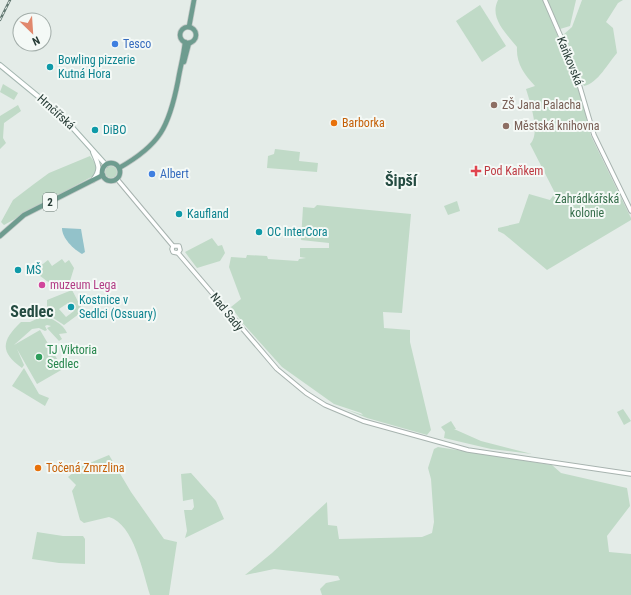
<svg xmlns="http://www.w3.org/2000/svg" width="631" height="595" viewBox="0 0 631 595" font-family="'Roboto Condensed',sans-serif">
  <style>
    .green { fill: #c0dac7; fill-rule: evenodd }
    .water { fill: #93c2ca }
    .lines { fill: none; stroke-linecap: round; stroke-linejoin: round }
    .tertiary-casing { stroke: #a7b3af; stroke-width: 5.5 }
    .secondary-casing { stroke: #a4b6b0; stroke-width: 6 }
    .primary-casing { stroke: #c2c8c6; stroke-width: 6 }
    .tertiary { stroke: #fff; stroke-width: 3.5 }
    .secondary { stroke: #fff; stroke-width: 4 }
    .primary { stroke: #6e9c8f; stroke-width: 4.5 }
    .rail-casing { stroke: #617770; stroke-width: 2.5 }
    .rail { stroke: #f4f9f6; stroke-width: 1; stroke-dasharray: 3; stroke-linecap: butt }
    .shop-dot { fill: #3f7fe0; stroke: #f4f9f6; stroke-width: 1.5 }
    .culture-dot { fill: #0f9aa8; stroke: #f4f9f6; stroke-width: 1.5 }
    .education-dot { fill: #8d6e63; stroke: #f4f9f6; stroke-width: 1.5 }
    .food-dot { fill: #e8710a; stroke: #f4f9f6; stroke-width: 1.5 }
    .health-dot { fill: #e0444e; stroke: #f4f9f6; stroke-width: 1.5 }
    .hotel-dot { fill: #d1479c; stroke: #f4f9f6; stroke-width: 1.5 }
    .leisure-dot { fill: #2e9e5b; stroke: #f4f9f6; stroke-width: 1.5 }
    .labels { text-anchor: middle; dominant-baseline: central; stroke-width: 4; stroke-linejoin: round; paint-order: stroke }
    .shield { fill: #f4f9f6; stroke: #64746f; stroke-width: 1 }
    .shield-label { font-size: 11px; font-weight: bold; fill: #263b35 }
    .shop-label { font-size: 12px; fill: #366cbe; stroke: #f4f9f6; text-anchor: start }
    .culture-label { font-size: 12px; fill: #0d838f; stroke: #f4f9f6; text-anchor: start }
    .street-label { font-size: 12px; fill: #263b35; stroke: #f4f9f6 }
    .education-label { font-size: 12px; fill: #785e54; stroke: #f4f9f6; text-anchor: start }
    .food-label { font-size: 12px; fill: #c56008; stroke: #f4f9f6; text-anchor: start }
    .health-label { font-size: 12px; fill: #be3a42; stroke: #f4f9f6; text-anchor: start }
    .park-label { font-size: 12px; fill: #356d4a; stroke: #f4f9f6 }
    .hotel-label { font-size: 12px; fill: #b23c85; stroke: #f4f9f6; text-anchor: start }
    .leisure-label { font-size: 12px; fill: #27864d; stroke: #f4f9f6; text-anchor: start }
    .district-label { font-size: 16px; font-weight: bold; fill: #244b41; stroke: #f4f9f6 }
  </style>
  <rect width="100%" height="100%" fill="#e4ece8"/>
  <g class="green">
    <path d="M498,0H543L579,88L591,136L631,218V220L547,270L504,234L498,231V228L519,223L529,194L550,200L555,193L530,144C541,134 530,102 526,89L535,86C524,74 516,63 517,47C506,33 489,18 498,0Z"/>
    <polygon points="547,0 576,0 570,26 560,29"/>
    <path d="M582,0H623L618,3L606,22L613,28L617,53C608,63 598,83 584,86L563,35L572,27Z"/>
    <polygon points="480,5 506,46 482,62 456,21"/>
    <polygon points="3,84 18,93 14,100 0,92"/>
    <polygon points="18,105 21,111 4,123 3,138 6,143 0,149 0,116"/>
    <polygon points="275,149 300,152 299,161 318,163 317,172 267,168 268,156 274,154"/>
    <path d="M90,156C95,163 100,169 93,176L4,225L1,222L13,200L34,184L49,173Z"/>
    <circle cx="111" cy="172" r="6"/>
    <polygon points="457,201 460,211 448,215 444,206"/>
    <polygon points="317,205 411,214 402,313 383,312 384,328 410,330 410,342 431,430 427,435 367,418 345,409 363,415 361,413 334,404 282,367 230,309 243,323 231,307 241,299 229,267 231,257 246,258 247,255 267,256 268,259 298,261 299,259 306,258 300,257 300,248 329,248 329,243 301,240 303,207 314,208"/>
    <polygon points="212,238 218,246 222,245 225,253 220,261 197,268 185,252"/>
    <path d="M62,259L65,263L69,260L74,268L70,281C55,291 47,281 34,271L48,260L52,266Z"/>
    <path d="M72,290L83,311L64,325L47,314V300ZM68,303L70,306L73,304L75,306L72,308L74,311L66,317L59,309Z"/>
    <path d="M43,316C51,317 64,325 67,333L59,334L62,339L59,341L47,328L51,326L47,325L45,326L47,330L45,331L39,328L32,329L14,345L40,330L63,369L37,384L17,349L24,365L22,368C0,352 1,341 21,322H30Z"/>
    <polygon points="24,368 39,394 49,398 45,406 12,386"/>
    <polygon points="623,409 631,421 624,425 617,412"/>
    <polygon points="451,421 456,429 454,429 481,441 532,454 491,449 444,438 445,432 441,427"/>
    <polygon points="438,447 552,465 561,473 627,488 630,506 607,536 609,552 631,554 631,595 322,595 320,589 326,583 340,580 338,576 274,569 245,575 272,553 327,502 328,525 337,526 339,539 422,537 432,533 434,522 431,479 428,468 434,449"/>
    <path d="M109,455L131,492L164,539L177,542L169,595H150C143,573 134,524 109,517L84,523L80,520L72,491L76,485L68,477L80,467Z"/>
    <polygon points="191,473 216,501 224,519 185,538 187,531 184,510 192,510 194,507 193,499 183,501 181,474"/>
    <polygon points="37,532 63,536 83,536 85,539 85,564 59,563 32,559"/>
  </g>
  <path class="water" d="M62,228L81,229L85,252L82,254C73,249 62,238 62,228Z"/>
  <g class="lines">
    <defs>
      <g id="tertiary">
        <polyline points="545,0 574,67 594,135 631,211"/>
        <polyline points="117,179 173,246 179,246 180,250 178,253"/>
        <polyline points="173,246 172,249 173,252 178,253 277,369 306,393 325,405 363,421 468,450 631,474"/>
      </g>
      <g id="secondary">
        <polyline points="0,65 62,116 106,165"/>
        <path d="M93,180C102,169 98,164 93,152"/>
      </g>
      <g id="primary">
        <polyline points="189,27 194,0"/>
        <circle cx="188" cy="35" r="8"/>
        <polyline points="184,62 189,43"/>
        <circle cx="111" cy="172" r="9"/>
        <path d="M119,168C160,145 169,127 178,81C180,68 184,55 185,42"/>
        <polyline points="0,236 24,215 103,175"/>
      </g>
    </defs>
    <use href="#tertiary" class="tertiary-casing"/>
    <use href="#secondary" class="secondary-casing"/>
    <use href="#primary" class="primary-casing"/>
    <use href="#tertiary" class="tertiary"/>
    <use href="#secondary" class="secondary"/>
    <use href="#primary" class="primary"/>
    <defs>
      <polyline id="rail" points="0,20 10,0"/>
    </defs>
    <use href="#rail" class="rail-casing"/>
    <use href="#rail" class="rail"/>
  </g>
  <g class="shop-dot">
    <circle cx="115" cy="44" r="4"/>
    <circle cx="152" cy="174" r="4"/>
  </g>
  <g class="culture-dot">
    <circle cx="50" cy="67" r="4"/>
    <circle cx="95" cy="130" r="4"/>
    <circle cx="179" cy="214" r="4"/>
    <circle cx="259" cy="232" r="4"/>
    <circle cx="18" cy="270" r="4"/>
    <circle cx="71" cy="307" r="4"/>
  </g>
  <g class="education-dot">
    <circle cx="494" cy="105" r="4"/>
    <circle cx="506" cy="126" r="4"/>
  </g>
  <g class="food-dot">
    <circle cx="334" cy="123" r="4"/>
    <circle cx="38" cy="468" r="4"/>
  </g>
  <path class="health-dot" d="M474 165h4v4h4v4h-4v4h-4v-4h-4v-4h4z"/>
  <circle class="hotel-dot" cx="42" cy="285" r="4"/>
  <circle class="leisure-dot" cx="39" cy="357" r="4"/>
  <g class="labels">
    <rect class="shield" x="43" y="193" width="14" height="18" rx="3"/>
    <g class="shield-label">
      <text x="50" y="202">2</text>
    </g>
    <g class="shop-label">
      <text x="123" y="44">Tesco</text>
      <text x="160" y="174">Albert</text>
    </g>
    <g class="culture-label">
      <text x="58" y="60">Bowling pizzerie<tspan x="58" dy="14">Kutná Hora</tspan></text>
      <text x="103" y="130">DiBO</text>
      <text x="187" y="214">Kaufland</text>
      <text x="267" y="232">OC InterCora</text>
      <text x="26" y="270">MŠ</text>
      <text x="79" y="300">Kostnice v<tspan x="79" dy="14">Sedlci (Ossuary)</tspan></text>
    </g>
    <g class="street-label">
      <text transform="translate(570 61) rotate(68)">Kaňkovská</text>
      <text transform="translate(56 112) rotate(42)">Hrnčířská</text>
      <text transform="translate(227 312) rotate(51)">Nad Sady</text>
    </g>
    <g class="education-label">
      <text x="502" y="105">ZŠ Jana Palacha</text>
      <text x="514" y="126">Městská knihovna</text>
    </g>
    <g class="food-label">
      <text x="342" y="123">Barborka</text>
      <text x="46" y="468">Točená Zmrzlina</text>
    </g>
    <g class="health-label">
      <text x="484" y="171">Pod Kaňkem</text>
    </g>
    <g class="park-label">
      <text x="587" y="199">Zahrádkářská<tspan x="587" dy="14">kolonie</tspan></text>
    </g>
    <g class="hotel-label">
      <text x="50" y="285">muzeum Lega</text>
    </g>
    <g class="leisure-label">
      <text x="47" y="350">TJ Viktoria<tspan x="47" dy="14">Sedlec</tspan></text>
    </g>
    <g class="district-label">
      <text x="401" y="180">Šipší</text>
      <text x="32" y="311">Sedlec</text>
    </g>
  </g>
  <g transform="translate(32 32) rotate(155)"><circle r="19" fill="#f4f9f6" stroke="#a2ada9"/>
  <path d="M0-3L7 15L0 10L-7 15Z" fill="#e1886d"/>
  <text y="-6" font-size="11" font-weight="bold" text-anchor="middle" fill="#263b35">N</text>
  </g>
</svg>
